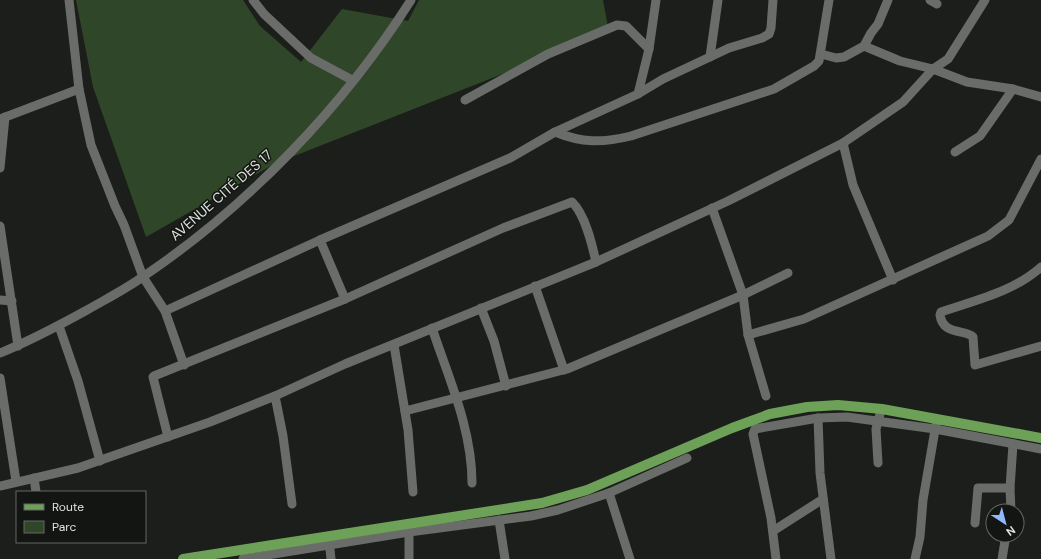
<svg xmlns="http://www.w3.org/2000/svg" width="1041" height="559" viewBox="0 0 1041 559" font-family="'DM Sans',sans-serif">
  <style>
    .green { fill: #304628 }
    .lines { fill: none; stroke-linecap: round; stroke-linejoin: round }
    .minor { stroke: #696c68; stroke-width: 9 }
    .major { stroke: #6da158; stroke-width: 10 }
    .labels { text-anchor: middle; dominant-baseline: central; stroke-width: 3; stroke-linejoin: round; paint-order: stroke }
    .street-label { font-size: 14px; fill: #e1e3e0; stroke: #121511 }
  </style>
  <rect width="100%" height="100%" fill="#1b1e1a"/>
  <polygon class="green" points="76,0 243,0 260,26 301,62 342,9 408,21 419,0 603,0 609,32 274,164 146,237 93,87"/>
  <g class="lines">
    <g class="minor">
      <polyline points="69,0 79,89 91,145 115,206 124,225 143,277 165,311 184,365"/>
      <polyline points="253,0 264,14 311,58 352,80"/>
      <polyline points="930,0 937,4"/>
      <polyline points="864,46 900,61 933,69 967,82 1013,89 1041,97"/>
      <polyline points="821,54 836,58 844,57 864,46 871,33 878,24 888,0"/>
      <polyline points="710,57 718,0"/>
      <polyline points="638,94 649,49 656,0"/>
      <polyline points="465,100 548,54 617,25 626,26 649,49"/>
      <polyline points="0,119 79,89"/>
      <path d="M555,132C582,143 602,143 631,136L774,89L814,66L819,61L829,0"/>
      <polyline points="843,143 853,185 893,280"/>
      <polyline points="955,152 980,136 1013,89"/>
      <polyline points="0,168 5,117"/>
      <polyline points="712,208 743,295 748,335 766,396"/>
      <polyline points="0,226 18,346"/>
      <polyline points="320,240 345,299"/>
      <path d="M1041,267C1013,292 976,300 941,312L940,315C943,336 966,329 973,337L975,365L1041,346"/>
      <polyline points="535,286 564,370"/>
      <polyline points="0,300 12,301"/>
      <polyline points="481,308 494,341 506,386"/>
      <polyline points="165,311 320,240 510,158 555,132 638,94 663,79 729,48 762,38 769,34 771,28 773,0"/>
      <polyline points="59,326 78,381 100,461"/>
      <path d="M432,328C449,379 472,429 472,483"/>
      <polyline points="748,335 804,319 988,236 1009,220 1041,159"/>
      <polyline points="394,345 408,430 413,492"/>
      <path d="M0,353C30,341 58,326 87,310C106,299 126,289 144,276C249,205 343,107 411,0"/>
      <polyline points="0,378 16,481"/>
      <polyline points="275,396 283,436 292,504"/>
      <polyline points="405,411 567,369 743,295 788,273"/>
      <polyline points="818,418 820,473 831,559"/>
      <path d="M168,437L153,377L154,376L345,299L503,228L572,202C585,214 592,244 596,262"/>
      <polyline points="878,463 876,429 880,414"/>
      <polyline points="34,478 36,492"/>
      <polyline points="0,486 78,468 210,422 275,396 345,364 596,262 728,201 843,143 903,102 933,69 948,59 985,0"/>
      <polyline points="609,493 630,559"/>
      <polyline points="1011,511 1010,488 1013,444"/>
      <polyline points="499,520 505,559"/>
      <polyline points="975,523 978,488 1010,488"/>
      <polyline points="409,526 409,559"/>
      <polyline points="773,531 823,499"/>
      <polyline points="329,540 331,559"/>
      <polyline points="243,559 409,532 531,516 558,510 609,493 687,458"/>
      <polyline points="776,559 771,518 753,434 755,429 818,418 847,417 935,429 1041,449"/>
      <polyline points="915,559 920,537 923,500 936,424"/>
      <polyline points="1002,559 1006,535"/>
    </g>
    <polyline class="major" points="183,559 542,503 587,490 732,428 770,414 807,407 838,405 882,409 1041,438"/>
  </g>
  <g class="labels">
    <g class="street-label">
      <text transform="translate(221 195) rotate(-41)">AVENUE CITÉ DES 17</text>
    </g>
  </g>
  <rect x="16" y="491" width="130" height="52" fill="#121511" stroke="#656764"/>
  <rect x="24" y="504" width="20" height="6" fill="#6da158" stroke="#656764"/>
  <text x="52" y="511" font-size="12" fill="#e1e3e0">Route</text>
  <rect x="24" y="521" width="20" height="12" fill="#304628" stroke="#656764"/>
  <text x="52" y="531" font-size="12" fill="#e1e3e0">Parc</text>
  <g transform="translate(1005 523) rotate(144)"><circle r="19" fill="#121511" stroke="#656764"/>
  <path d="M0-3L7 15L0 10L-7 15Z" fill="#8fb8fd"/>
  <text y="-6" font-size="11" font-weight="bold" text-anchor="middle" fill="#e1e3e0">N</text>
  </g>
</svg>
